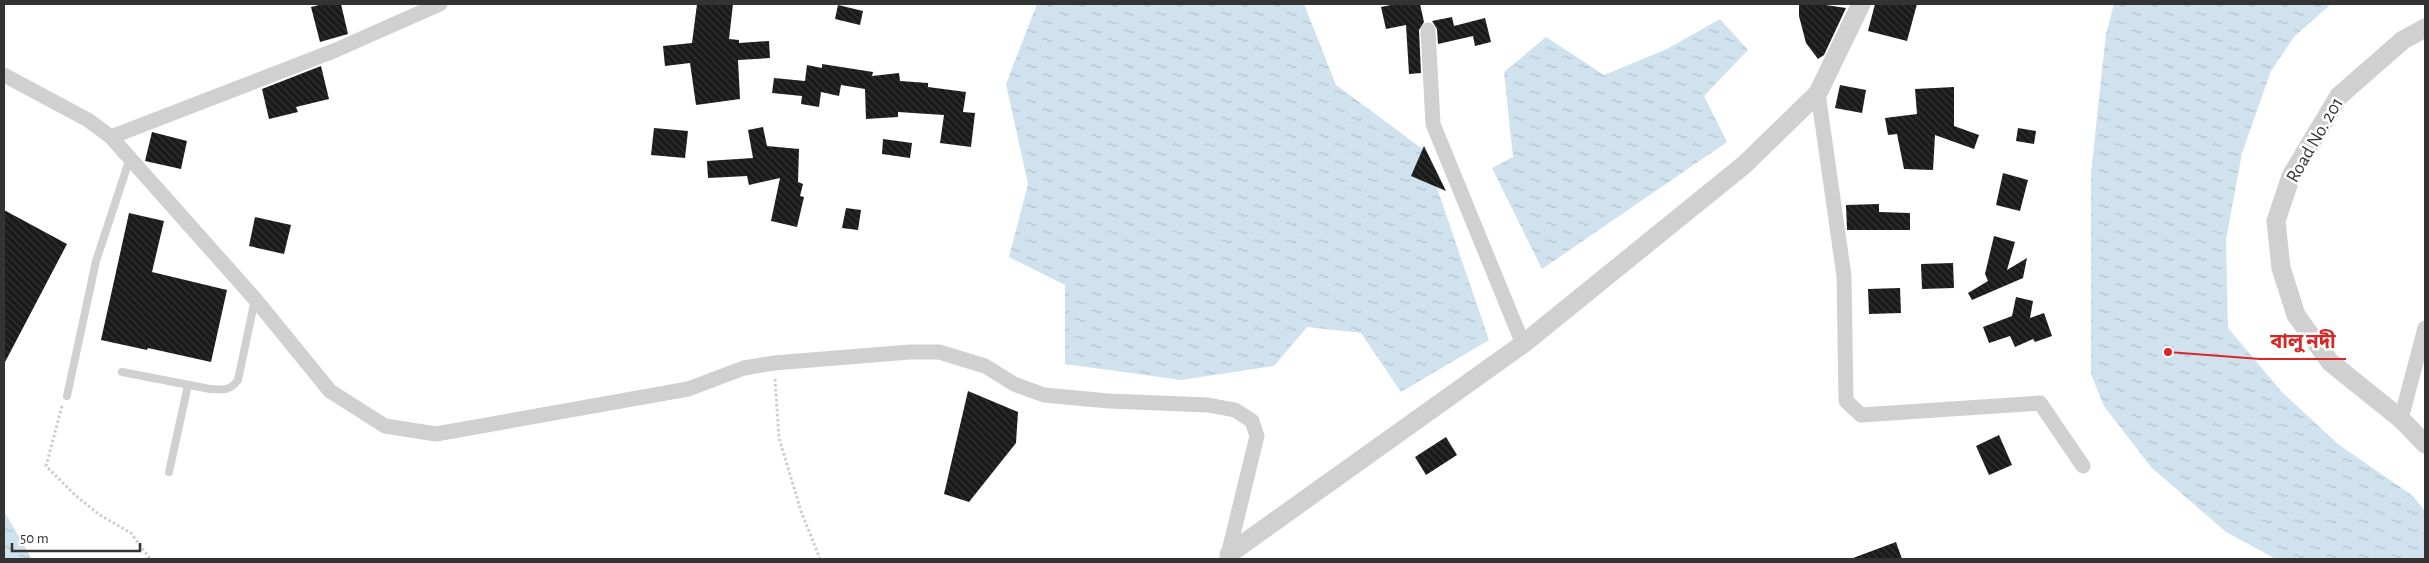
<svg xmlns="http://www.w3.org/2000/svg" width="2429" height="563" viewBox="0 0 2429 563" font-family="'Alegreya Sans','Noto Sans Bengali',sans-serif">
  <style>
    .water { fill: url(#water-ripples) }
    .building { fill: url(#building-back-hatch) }
    .lines { fill: none; stroke-linecap: round; stroke-linejoin: round }
    .path { stroke: #cdcdcd; stroke-width: 3; stroke-dasharray: 2.5 2.5; stroke-linecap: butt }
    .service { stroke: #d0d0d0; stroke-width: 8 }
    .minor { stroke: #d0d0d0; stroke-width: 15 }
    .tertiary { stroke: #d0d0d0; stroke-width: 19 }
    .labels { text-anchor: middle; dominant-baseline: central; stroke-width: 5; stroke-linejoin: round; paint-order: stroke }
    .street-label { font-size: 19px; fill: #333; stroke: #fff }
    .leader { fill: none; stroke: #d62828; stroke-width: 2 }
    .callout-dot { fill: #d62828; stroke: #fff; stroke-width: 2 }
    .callout-label { font-size: 20px; text-anchor: middle; font-weight: bold; fill: #d62828; stroke: #fff; stroke-width: 5; stroke-linejoin: round; paint-order: stroke }
  </style>
  <defs>
    <pattern id="water-ripples" width="26" height="14" patternUnits="userSpaceOnUse" patternTransform="scale(1.25)"><rect width="26" height="14" fill="#cfe2ee"/><path d="M2 4q2-2 4 0t4 0M15 11q2-2 4 0t4 0" fill="none" stroke="#b2c2cd"/></pattern>
    <pattern id="building-back-hatch" width="6" height="6" patternUnits="userSpaceOnUse" patternTransform="scale(1.25)"><rect width="6" height="6" fill="#1a1a1a"/><path d="M-1 5l2 2M0 0l6 6M5-1l2 2" fill="none" stroke="#333"/></pattern>
  </defs>
  <rect width="100%" height="100%" fill="#fff"/>
  <g class="water">
    <polygon points="1037,4 1304,4 1336,85 1424,150 1489,340 1401,392 1361,333 1307,327 1274,366 1181,380 1065,364 1065,285 1009,257 1028,184 1006,84"/>
    <polygon points="2114,4 2331,4 2294,37 2271,71 2242,153 2226,240 2228,328 2282,392 2338,444 2413,496 2425,511 2425,559 2276,559 2226,532 2151,467 2104,406 2091,374 2091,173 2106,34"/>
    <polygon points="1720,19 1748,50 1704,96 1727,142 1542,269 1492,168 1513,157 1504,72 1546,37 1604,75 1667,49"/>
    <polygon points="4,511 32,559 4,559"/>
  </g>
  <g class="building">
    <polygon points="323,4 341,4 348,34 320,42 311,7"/>
    <polygon points="697,4 733,4 729,39 739,40 739,43 769,41 770,58 738,60 740,99 696,105 690,63 665,66 663,46 692,43"/>
    <polygon points="1396,4 1420,4 1424,22 1419,30 1421,73 1409,74 1406,25 1386,29 1381,7"/>
    <polygon points="1799,4 1819,4 1846,8 1824,55 1818,59 1806,43 1799,16"/>
    <polygon points="1875,4 1917,4 1907,41 1868,31"/>
    <polygon points="838,5 863,11 860,25 835,19"/>
    <polygon points="1452,17 1454,26 1485,18 1491,42 1475,46 1473,36 1438,44 1437,29 1432,21"/>
    <polygon points="822,64 873,72 872,76 899,73 900,81 928,83 928,87 966,92 963,112 975,113 971,147 940,143 944,115 898,112 898,117 866,119 865,89 841,85 839,96 821,92 819,107 801,104 802,96 772,93 774,78 805,81 807,65 822,68"/>
    <polygon points="321,66 329,99 296,107 298,112 269,119 262,89"/>
    <polygon points="1840,85 1866,90 1862,113 1835,108"/>
    <polygon points="1954,87 1954,126 1979,135 1974,149 1935,135 1933,170 1904,169 1897,134 1888,135 1885,118 1917,114 1915,89"/>
    <polygon points="763,127 767,146 799,149 798,182 803,184 800,196 804,197 797,227 771,221 780,178 749,185 747,176 708,178 707,161 753,158 748,130"/>
    <polygon points="654,128 688,131 685,158 651,155"/>
    <polygon points="2018,128 2036,131 2034,144 2016,141"/>
    <polygon points="152,132 187,141 181,169 145,161"/>
    <polygon points="883,139 912,143 910,158 882,154"/>
    <polygon points="1424,146 1446,191 1411,176"/>
    <polygon points="2003,173 2028,180 2020,211 1996,205"/>
    <polygon points="1879,204 1879,212 1910,213 1910,230 1847,230 1846,205"/>
    <polygon points="846,208 861,210 858,230 842,228"/>
    <polygon points="4,210 67,244 4,364"/>
    <polygon points="129,213 164,221 152,272 227,290 211,362 148,348 147,350 101,340"/>
    <polygon points="255,217 291,225 284,254 249,246"/>
    <polygon points="1994,236 2015,242 2007,270 2027,258 2023,278 1972,300 1968,293 1988,281 1985,274"/>
    <polygon points="1953,263 1954,288 1922,289 1921,264"/>
    <polygon points="1900,288 1901,313 1869,314 1868,289"/>
    <polygon points="2016,297 2033,301 2030,318 2044,313 2052,336 2035,342 2033,339 2015,347 2010,336 1989,343 1983,327 2012,316"/>
    <polygon points="968,391 1018,412 1016,443 969,502 944,494"/>
    <polygon points="1999,435 2012,465 1989,475 1976,446"/>
    <polygon points="1446,437 1457,455 1426,475 1415,457"/>
    <polygon points="1896,542 1902,559 1854,559 1853,558"/>
  </g>
  <g class="lines">
    <g class="path">
      <polyline points="775,379 779,438 801,511 820,559"/>
      <polyline points="62,406 46,466 76,496 100,515 131,533 150,559"/>
    </g>
    <g class="service">
      <path d="M122,372L210,389C223,390 230,391 238,380L255,299"/>
      <polyline points="67,396 96,261 130,158"/>
      <polyline points="169,472 188,385"/>
    </g>
    <g class="minor">
      <polyline points="1428,30 1433,124 1523,344"/>
      <polyline points="4,75 88,120 111,137 255,299 330,391 385,426 436,434 688,389 744,368 774,363 910,352 939,352 985,366 1014,384 1044,395 1109,401 1208,405 1235,410 1252,421 1257,436 1227,559"/>
      <polyline points="1818,93 1844,276 1846,401 1861,415 2040,403 2083,466"/>
      <polyline points="111,137 336,50 440,4"/>
      <polyline points="2401,419 2425,328"/>
    </g>
    <g class="tertiary">
      <polyline points="2425,28 2403,40 2339,96 2291,176 2276,221 2281,268 2296,315 2330,362 2401,419 2425,444"/>
      <polyline points="1229,554 1523,344 1744,165 1818,93 1861,4"/>
    </g>
  </g>
  <g class="labels">
    <g class="street-label">
      <text transform="translate(2315 140) rotate(-60)">Road No. 201</text>
    </g>
  </g>
  <path class="leader" d="M2168 352L2260 359H2346"/>
  <circle class="callout-dot" cx="2168" cy="352" r="5"/>
  <g class="callout-label">
    <text x="2303" y="348">বালু নদী</text>
  </g>
  <rect width="2429" height="563" fill="none" stroke="#333333" stroke-width="10"/>
  <path d="M12 543v8h128v-8" fill="none" stroke="#333333" stroke-width="2.5"/>
  <text x="20" y="543" font-size="15" fill="#333333" stroke="#ffffff" stroke-width="4" paint-order="stroke">50 m</text>
</svg>
